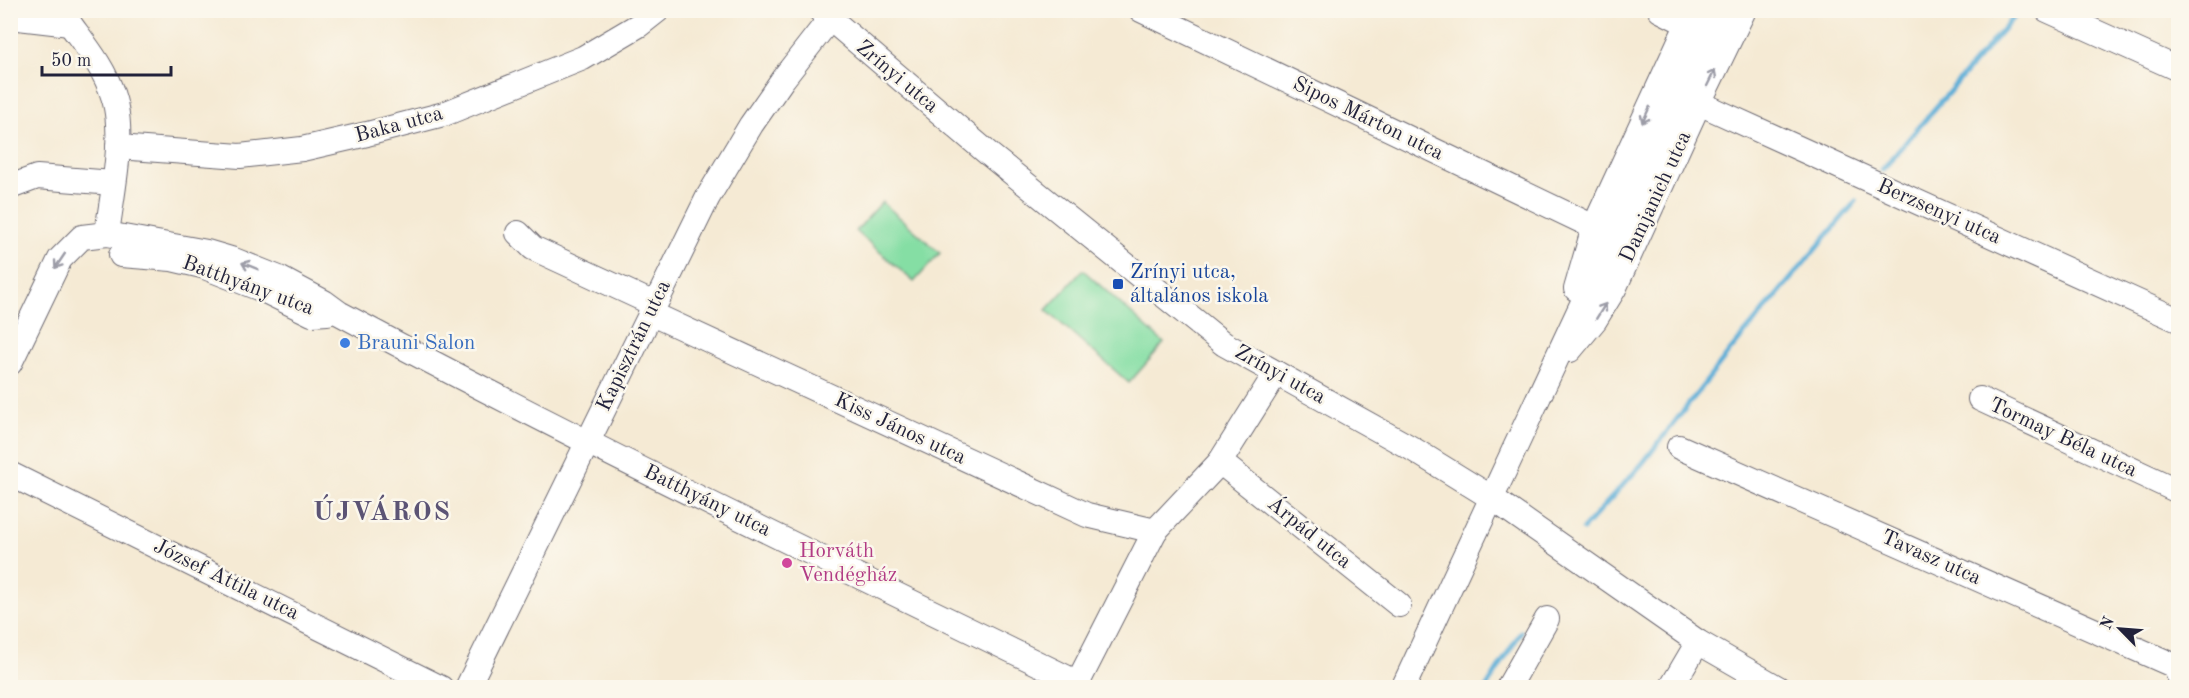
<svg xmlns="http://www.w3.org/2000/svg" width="2189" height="698" viewBox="0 0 2189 698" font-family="'Old Standard TT',serif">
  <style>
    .green { fill: #85dea4; stroke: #548070; stroke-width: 1.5 }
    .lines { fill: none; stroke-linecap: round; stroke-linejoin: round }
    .stream { stroke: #5caed7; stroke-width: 5 }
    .minor-casing { stroke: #6c6871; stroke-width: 26 }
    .major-casing { stroke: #6c6871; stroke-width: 32 }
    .minor { stroke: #fff; stroke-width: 24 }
    .major { stroke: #fff; stroke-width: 30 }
    .oneway { stroke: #9c9ca7 }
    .transit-dot { fill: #1a4fb4; stroke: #fbf7ec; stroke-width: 2 }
    .shop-dot { fill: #3f7fe0; stroke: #fbf7ec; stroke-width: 2 }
    .hotel-dot { fill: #d1479c; stroke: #fbf7ec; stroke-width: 2 }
    .labels { text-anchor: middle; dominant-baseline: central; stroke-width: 5; stroke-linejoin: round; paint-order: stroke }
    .street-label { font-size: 21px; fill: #22223b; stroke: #fbf7ec }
    .transit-label { font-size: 21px; fill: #164399; stroke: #fbf7ec; text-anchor: start }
    .shop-label { font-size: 21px; fill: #366cbe; stroke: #fbf7ec; text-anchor: start }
    .hotel-label { font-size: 21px; fill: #b23c85; stroke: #fbf7ec; text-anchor: start }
    .district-label { font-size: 27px; font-weight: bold; letter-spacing: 1.5px; fill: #5c5475; stroke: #fbf7ec }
  </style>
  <rect width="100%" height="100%" fill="#fbf7ec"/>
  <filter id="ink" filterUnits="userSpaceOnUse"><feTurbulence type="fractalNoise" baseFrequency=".0167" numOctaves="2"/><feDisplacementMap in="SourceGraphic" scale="12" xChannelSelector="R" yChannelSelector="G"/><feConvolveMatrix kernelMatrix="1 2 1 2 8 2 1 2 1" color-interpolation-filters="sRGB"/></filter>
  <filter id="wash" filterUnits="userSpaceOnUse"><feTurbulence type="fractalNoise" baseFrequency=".008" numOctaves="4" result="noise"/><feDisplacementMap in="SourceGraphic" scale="24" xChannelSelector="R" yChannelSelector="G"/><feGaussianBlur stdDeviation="1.35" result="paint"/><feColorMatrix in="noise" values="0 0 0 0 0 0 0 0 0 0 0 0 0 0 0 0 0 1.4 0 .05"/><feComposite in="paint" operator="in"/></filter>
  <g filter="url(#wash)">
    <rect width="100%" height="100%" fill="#f5ead4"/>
    <g class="green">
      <polygon points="882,202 940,253 914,282 856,231"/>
      <polygon points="1083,270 1164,343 1129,383 1046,310"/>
    </g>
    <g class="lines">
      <g class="stream">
        <polyline points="1882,170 2017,13"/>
        <polyline points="1583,529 1642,464 1730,351 1856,201"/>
        <polyline points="1486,688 1521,632"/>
      </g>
    </g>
  </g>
  <g filter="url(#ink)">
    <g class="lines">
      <defs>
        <g id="minor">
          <polyline points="820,10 990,155 1224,344 1411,448 1492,498 1698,642 1778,688"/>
          <polyline points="1141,10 1594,227"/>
          <polyline points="1660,10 1688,24"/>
          <polyline points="2047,10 2178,69"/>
          <polyline points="10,17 70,24"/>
          <path d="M70,24C86,46 105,69 113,96C126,135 112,193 107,234"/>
          <polyline points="1699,103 2178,320"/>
          <polyline points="118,147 240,156 302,149 367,134 444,114 583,58 639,25 658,10"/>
          <polyline points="10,187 37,177 113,183"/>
          <polyline points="518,233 533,248 654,304"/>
          <polyline points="121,255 172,259 202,266 263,290 312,314 327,313"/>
          <polyline points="1576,289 1594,227 1694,10"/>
          <polyline points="650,313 1087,515 1155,531"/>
          <polyline points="1570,350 1595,320 1614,289 1699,103 1744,10"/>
          <path d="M10,363L60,259L82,237L107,234L207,252L234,260L279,278L324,302L339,313C581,443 830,562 1078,683"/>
          <polyline points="1980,399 2178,491"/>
          <polyline points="1679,447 2175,666 2178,674"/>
          <polyline points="1220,462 1399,605"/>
          <polyline points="10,474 441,688"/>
          <polyline points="467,688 708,197 751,125 783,79 829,20"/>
          <polyline points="1075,688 1155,531 1220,462 1276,373"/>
          <polyline points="1403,688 1611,242"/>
          <polyline points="1508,688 1547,619"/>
          <polyline points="1671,688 1698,642"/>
        </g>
        <polyline id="major" points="1611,242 1715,10"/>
      </defs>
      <use href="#minor" class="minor-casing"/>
      <use href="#major" class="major-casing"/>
      <use href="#minor" class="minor"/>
      <use href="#major" class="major"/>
    </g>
    <defs><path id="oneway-shaft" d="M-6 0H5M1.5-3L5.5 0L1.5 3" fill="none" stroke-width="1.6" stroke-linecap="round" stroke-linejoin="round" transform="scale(1.5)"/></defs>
    <g class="oneway">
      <use href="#oneway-shaft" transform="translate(1711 78) rotate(-64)"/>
      <use href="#oneway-shaft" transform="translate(1646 115) rotate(115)"/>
      <use href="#oneway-shaft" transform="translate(60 261) rotate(124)"/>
      <use href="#oneway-shaft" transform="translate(250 266) rotate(-158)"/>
      <use href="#oneway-shaft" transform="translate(1601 311) rotate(-58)"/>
    </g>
  </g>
  <rect class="transit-dot" x="1112" y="278" width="12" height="12" rx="3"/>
  <circle class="shop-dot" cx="345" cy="343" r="6"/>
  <circle class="hotel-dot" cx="787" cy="563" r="6"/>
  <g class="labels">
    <g class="street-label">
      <text transform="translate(897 77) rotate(40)">Zrínyi utca</text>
      <text transform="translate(1368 119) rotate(26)">Sipos Márton utca</text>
      <text transform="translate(399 125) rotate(-15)">Baka utca</text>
      <text transform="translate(1656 197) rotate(-65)">Damjanich utca</text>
      <text transform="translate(1939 212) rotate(24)">Berzsenyi utca</text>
      <text transform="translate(248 286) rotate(20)">Batthyány utca</text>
      <text transform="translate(634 346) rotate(-64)">Kapisztrán utca</text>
      <text transform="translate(1280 375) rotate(29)">Zrínyi utca</text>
      <text transform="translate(900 429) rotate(25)">Kiss János utca</text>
      <text transform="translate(2063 438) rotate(25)">Tormay Béla utca</text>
      <text transform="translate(707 501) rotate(26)">Batthyány utca</text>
      <text transform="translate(1309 533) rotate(39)">Árpád utca</text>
      <text transform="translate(1931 558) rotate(24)">Tavasz utca</text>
      <text transform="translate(226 580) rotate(26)">József Attila utca</text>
    </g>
    <g class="transit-label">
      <text x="1130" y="272">Zrínyi utca,<tspan x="1130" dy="24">általános iskola</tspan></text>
    </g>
    <g class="shop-label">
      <text x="357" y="343">Brauni Salon</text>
    </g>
    <g class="hotel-label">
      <text x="799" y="551">Horváth<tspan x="799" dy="24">Vendégház</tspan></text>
    </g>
    <g class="district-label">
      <text x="382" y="512">ÚJVÁROS</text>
    </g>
  </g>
  <rect width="2189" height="698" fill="none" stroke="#fbf7ec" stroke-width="36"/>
  <g transform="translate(2120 629) rotate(295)" stroke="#fbf7ec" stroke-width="4.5" paint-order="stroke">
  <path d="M0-4.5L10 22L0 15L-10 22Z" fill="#22223b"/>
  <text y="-9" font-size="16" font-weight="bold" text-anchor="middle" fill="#22223b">N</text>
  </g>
  <path d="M42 66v9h129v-9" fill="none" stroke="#22223b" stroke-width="3"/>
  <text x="51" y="66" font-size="18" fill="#22223b" stroke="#fbf7ec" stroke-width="4.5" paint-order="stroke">50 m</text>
</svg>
